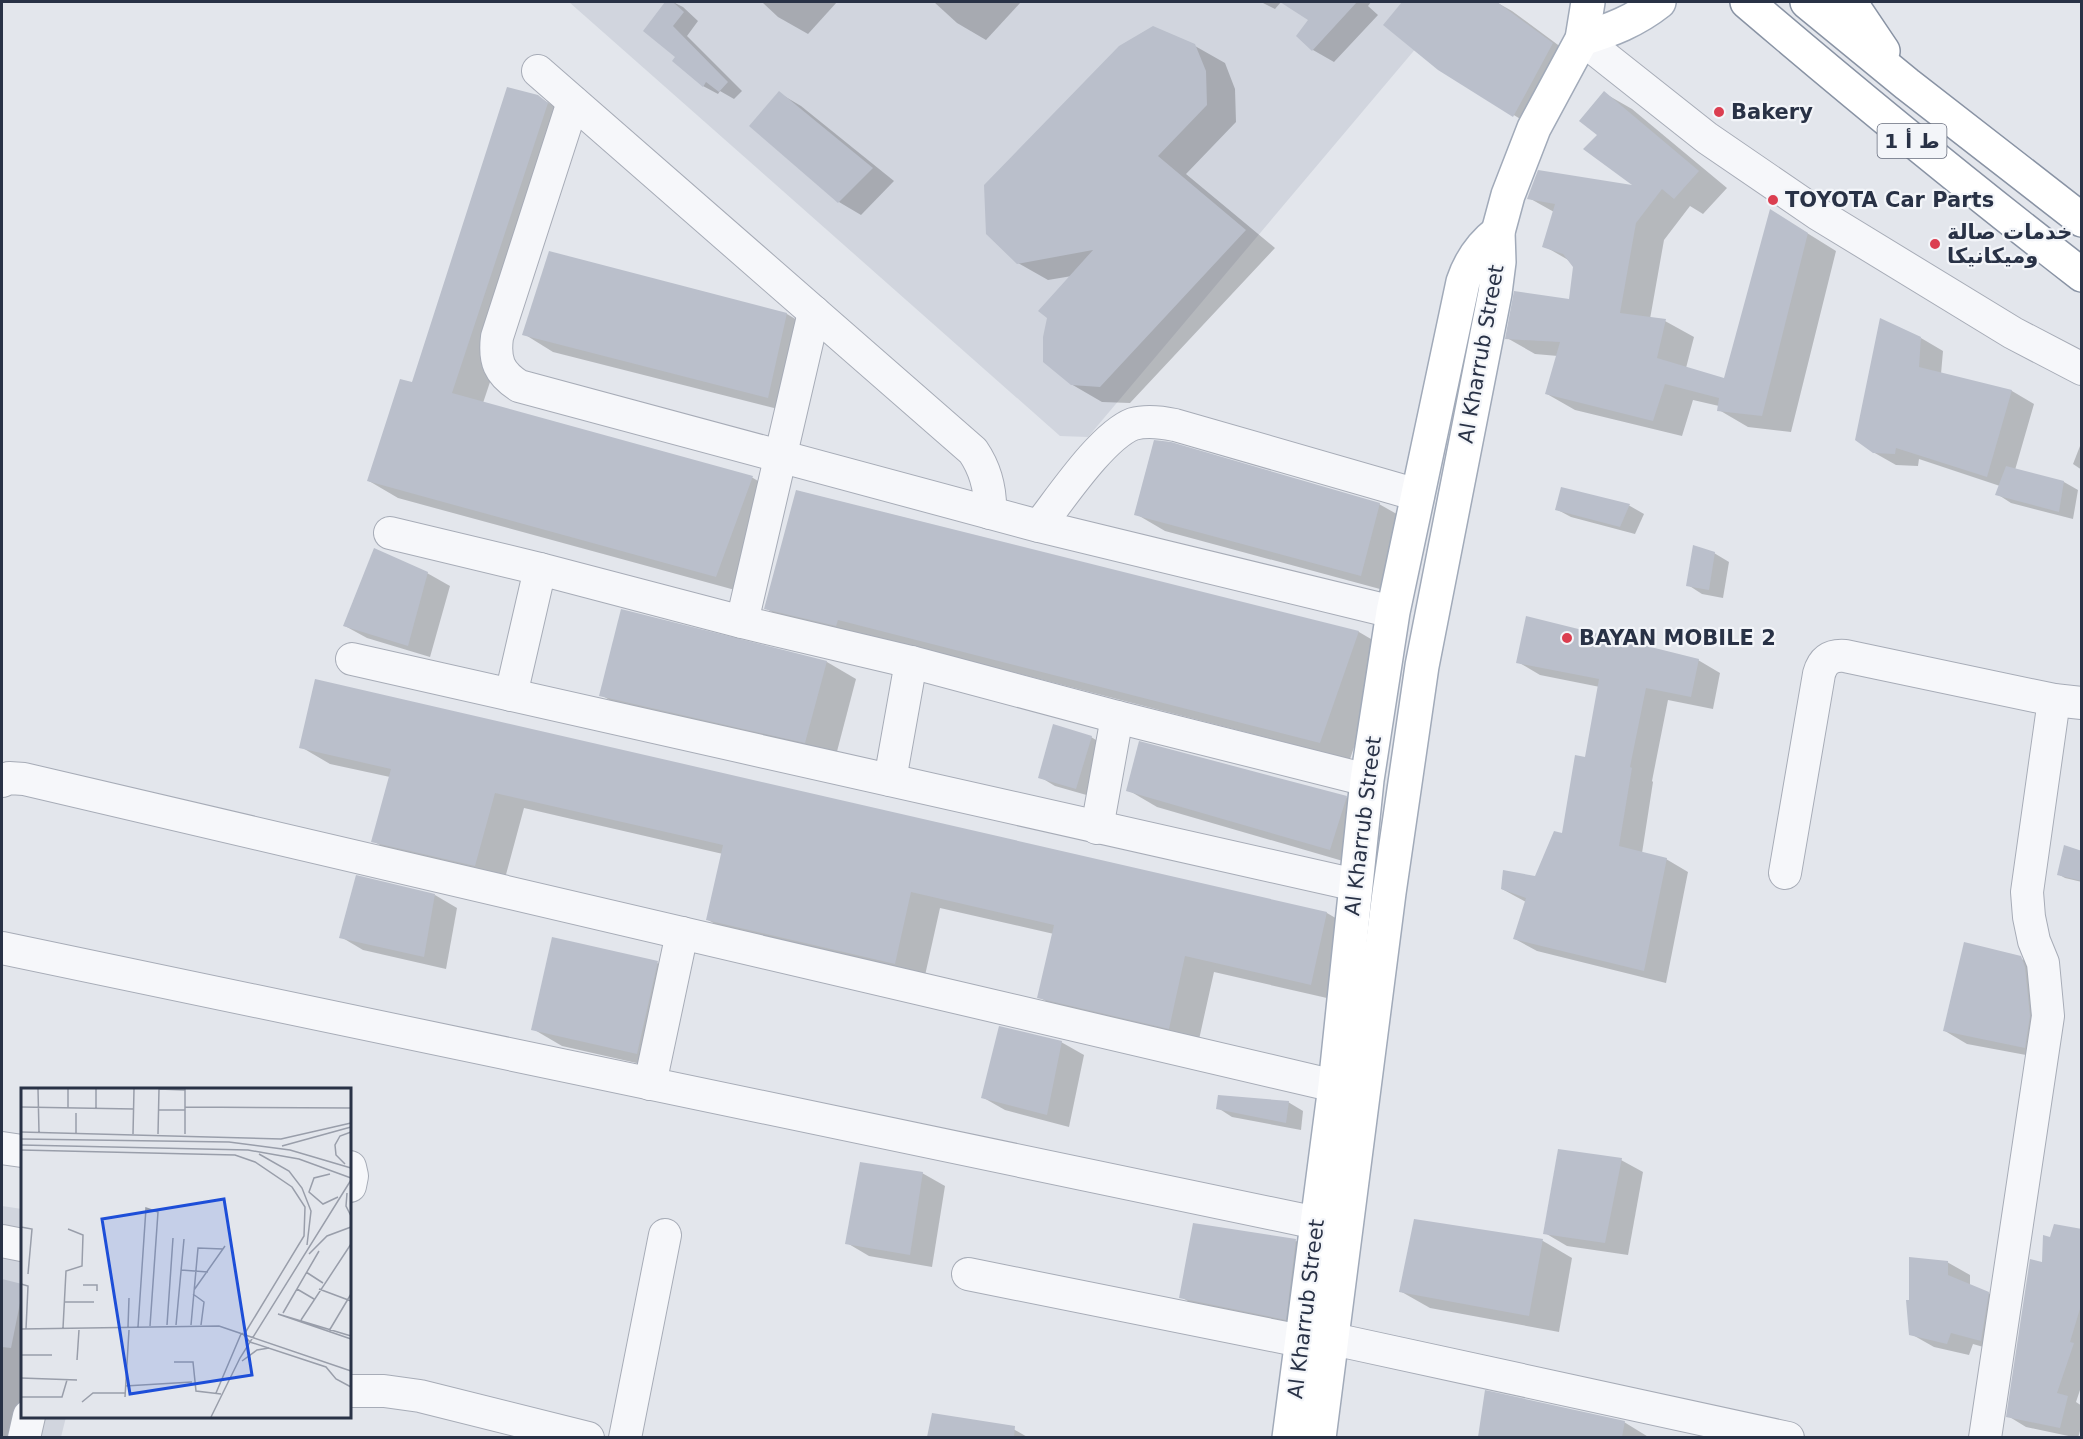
<svg xmlns="http://www.w3.org/2000/svg" width="2083" height="1439" viewBox="0 0 2083 1439" font-family="'DejaVu Sans',Vazirmatn,sans-serif">
  <style>
    .built { fill: #d1d5de }
    .shadow { fill: #0003 }
    .building { fill: #babfcb }
    .lines { fill: none; stroke-linecap: round; stroke-linejoin: round }
    .minor-casing { stroke: #a7acb7; stroke-width: 34 }
    .major-casing { stroke: #a1aab9; stroke-width: 36 }
    .highway-casing { stroke: #8993a4; stroke-width: 36 }
    .minor { stroke: #f6f7fa; stroke-width: 32 }
    .major { stroke: #fff; stroke-width: 33 }
    .highway { stroke: #fff; stroke-width: 33 }
    .poi-dot { fill: #db3e50; stroke: #f3f5f9; stroke-width: 2 }
    .labels { text-anchor: middle; dominant-baseline: central; stroke-width: 4.5; stroke-linejoin: round; paint-order: stroke }
    .shield { fill: #f3f5f9; stroke: #666c7c; stroke-width: 1.5 }
    .shield-label { font-size: 20px; font-weight: bold; fill: #293246 }
    .poi-label { font-size: 21px; font-weight: bold; fill: #293246; stroke: #f3f5f9; text-anchor: start }
    .street-label { font-size: 21px; fill: #293246; stroke: #f3f5f9 }
    .inset-road { fill: none; stroke: #999eaa; stroke-width: 1.5 }
    .view { fill: #1d4ed8; fill-opacity: 0.15; stroke: #1d4ed8; stroke-width: 3 }
    .inset-edge { fill: none; stroke: #293246; stroke-width: 3 }
  </style>
  <rect width="100%" height="100%" fill="#e3e6ec"/>
  <g class="built">
    <polygon points="569,2 1455,2 1088,437 1060,436"/>
    <polygon points="2,1206 22,1209 22,1416 66,1417 61,1437 2,1437"/>
  </g>
  <g class="shadow">
    <polygon points="667,2 673,2 683,7 698,21 687,36 742,91 734,99 720,91 718,94 703,86 678,57 645,31"/>
    <polygon points="762,2 837,2 808,34 778,17"/>
    <polygon points="934,2 1021,2 986,40 957,23"/>
    <polygon points="1261,2 1281,2 1275,9"/>
    <polygon points="1286,2 1371,2 1368,6 1378,15 1334,62 1313,50 1310,20"/>
    <polygon points="1404,2 1457,2 1475,17 1488,2 1496,2 1512,11 1573,56 1535,128 1439,69 1385,24"/>
    <polygon points="1195,46 1225,63 1235,89 1236,122 1186,174 1275,248 1130,403 1102,402 1071,384 1072,276 1048,280 1018,263"/>
    <polygon points="779,93 801,106 894,181 861,215 839,202 751,126"/>
    <polygon points="1604,93 1632,109 1727,188 1703,214 1690,206 1664,240 1650,319 1665,321 1694,337 1686,368 1725,380 1799,228 1836,251 1791,432 1748,427 1719,410 1719,406 1693,400 1682,436 1575,410 1547,394 1558,356 1535,354 1507,338 1570,301 1575,267 1570,261 1544,246 1554,212 1529,198 1638,187 1599,135"/>
    <polygon points="538,97 568,114 577,122 483,403 753,478 782,495 746,593 398,498 369,481"/>
    <polygon points="550,253 787,314 817,332 798,414 553,352 524,334"/>
    <polygon points="1921,338 1943,351 1941,374 2012,391 2034,404 2015,470 2064,482 2078,490 2073,519 2011,503 1997,494 2000,486 1919,459 1918,466 1896,465 1873,452"/>
    <polygon points="2082,441 2082,470 2073,464"/>
    <polygon points="1562,489 1630,506 1644,514 1635,534 1571,517 1556,509"/>
    <polygon points="797,491 1359,632 1388,649 1350,759 868,635 866,642 795,625 765,608"/>
    <polygon points="1379,504 1409,521 1391,592 1165,531 1136,514"/>
    <polygon points="1714,553 1729,562 1723,598 1702,594 1688,585"/>
    <polygon points="427,573 450,586 430,657 367,638 345,626"/>
    <polygon points="1698,660 1720,673 1713,709 1668,700 1652,781 1653,782 1642,853 1666,859 1688,872 1666,983 1537,951 1515,939 1526,902 1502,889 1536,878 1563,835 1586,759 1600,687 1540,675 1518,662"/>
    <polygon points="827,662 856,679 835,759 630,712 601,695"/>
    <polygon points="316,681 1327,913 1356,930 1340,1001 1214,972 1198,1044 1068,1014 1039,997 1054,934 940,908 924,980 737,936 708,920 723,854 524,808 504,882 402,858 373,841 390,777 330,764 301,747"/>
    <polygon points="1091,737 1106,746 1090,796 1055,786 1040,777"/>
    <polygon points="1128,790 1346,797 1375,814 1360,866 1157,807"/>
    <polygon points="2082,852 2082,882 2065,878 2058,874"/>
    <polygon points="435,895 457,908 446,969 363,950 341,937"/>
    <polygon points="2020,958 2043,971 2047,1059 1967,1044 1945,1031"/>
    <polygon points="657,963 687,980 667,1070 562,1046 533,1029"/>
    <polygon points="1061,1042 1084,1055 1069,1127 1005,1110 982,1097"/>
    <polygon points="1288,1102 1303,1111 1301,1130 1232,1117 1218,1108"/>
    <polygon points="1621,1160 1643,1172 1628,1255 1567,1246 1545,1233"/>
    <polygon points="922,1173 945,1186 932,1267 869,1256 847,1243"/>
    <polygon points="1416,1221 1543,1241 1572,1258 1559,1332 1430,1308 1400,1291"/>
    <polygon points="2082,1230 2082,1384 2076,1402 2082,1406 2082,1424 2078,1438 2026,1427 2008,1416 2051,1238"/>
    <polygon points="1296,1241 1325,1258 1315,1336 1210,1314 1181,1297"/>
    <polygon points="1947,1262 1970,1275 1970,1286 1988,1293 2010,1306 2004,1353 1973,1344 1969,1355 1934,1347 1911,1334"/>
    <polygon points="2,1281 22,1285 22,1416 25,1438 2,1438"/>
    <polygon points="1486,1392 1624,1422 1650,1438 1479,1438"/>
    <polygon points="933,1414 1008,1426 1029,1438 929,1438"/>
  </g>
  <g class="building">
    <polygon points="665,2 673,2 684,12 673,26 728,82 719,92 706,82 703,87 672,61 675,57 643,31"/>
    <polygon points="1280,2 1357,2 1312,51 1296,36 1308,20"/>
    <polygon points="1402,2 1497,2 1553,43 1513,117 1438,70 1383,25"/>
    <polygon points="1153,26 1195,44 1206,71 1207,105 1158,156 1246,230 1100,387 1071,385 1043,362 1043,337 1047,318 1038,311 1093,250 1017,264 986,234 984,185 1119,46"/>
    <polygon points="507,87 538,95 548,103 452,393 753,476 716,577 367,481 400,379 412,382"/>
    <polygon points="779,91 873,168 838,203 749,126"/>
    <polygon points="1604,91 1699,171 1674,199 1662,189 1636,223 1620,313 1666,319 1657,358 1724,378 1770,209 1808,233 1762,416 1717,411 1719,398 1665,384 1653,421 1545,394 1560,342 1505,339 1514,291 1569,299 1573,267 1563,254 1542,247 1555,204 1527,199 1538,170 1632,185 1583,149 1597,135 1579,121"/>
    <polygon points="549,251 787,313 768,398 522,335"/>
    <polygon points="1880,318 1921,337 1919,367 2012,390 1987,477 1896,448 1895,454 1873,453 1855,440"/>
    <polygon points="1154,440 1171,442 1380,503 1361,576 1134,515"/>
    <polygon points="2006,466 2064,481 2059,512 1995,495"/>
    <polygon points="1561,487 1630,504 1620,527 1555,510"/>
    <polygon points="796,490 1359,631 1320,743 838,620 836,626 764,609"/>
    <polygon points="1693,545 1715,552 1709,590 1686,586"/>
    <polygon points="374,548 428,572 408,646 343,626"/>
    <polygon points="621,609 827,661 805,743 599,696"/>
    <polygon points="1526,616 1699,659 1691,697 1646,688 1630,767 1632,768 1619,846 1667,858 1644,971 1513,939 1526,898 1501,889 1503,870 1535,876 1554,831 1562,833 1575,755 1585,757 1599,679 1516,663"/>
    <polygon points="315,679 1327,912 1311,985 1185,956 1169,1029 1037,998 1054,925 911,892 895,964 706,920 723,845 495,793 475,866 371,842 391,769 299,748"/>
    <polygon points="1053,724 1092,736 1076,789 1038,778"/>
    <polygon points="1139,741 1347,796 1330,850 1126,791"/>
    <polygon points="2064,845 2082,851 2082,881 2057,875"/>
    <polygon points="356,875 435,894 424,957 339,938"/>
    <polygon points="552,937 658,961 637,1054 531,1030"/>
    <polygon points="1964,942 2021,956 2025,967 2030,1016 2025,1048 1943,1031"/>
    <polygon points="999,1026 1062,1041 1047,1115 981,1098"/>
    <polygon points="1218,1095 1289,1101 1286,1123 1216,1109"/>
    <polygon points="1558,1149 1622,1158 1605,1243 1543,1234"/>
    <polygon points="860,1162 923,1172 910,1255 845,1244"/>
    <polygon points="1414,1219 1543,1239 1529,1316 1399,1292"/>
    <polygon points="1193,1223 1296,1239 1286,1320 1179,1298"/>
    <polygon points="2054,1224 2082,1229 2082,1302 2070,1342 2074,1343 2057,1393 2068,1396 2060,1428 2006,1417 2030,1259 2042,1262 2043,1235 2050,1237"/>
    <polygon points="1909,1257 1948,1261 1948,1275 1989,1292 1981,1341 1951,1333 1947,1344 1909,1335 1906,1300 1909,1300"/>
    <polygon points="2,1279 22,1284 22,1293 11,1348 2,1347"/>
    <polygon points="1485,1390 1625,1421 1622,1437 1478,1437"/>
    <polygon points="932,1413 1015,1426 1014,1437 927,1437"/>
  </g>
  <g class="lines">
    <defs>
      <g id="minor">
        <polyline points="1582,39 1707,138 1818,214 2013,333 2082,369"/>
        <path d="M538,71L973,451C986,470 991,489 990,513"/>
        <path d="M573,102L497,337C494,361 499,373 519,386L1039,526L1393,612"/>
        <path d="M1039,526C1061,498 1102,436 1133,424C1147,420 1161,422 1175,425L1418,495"/>
        <polyline points="390,533 540,569 742,622 911,662 1117,717 1367,780"/>
        <polyline points="742,622 814,312"/>
        <polyline points="352,659 1356,885"/>
        <polyline points="511,695 540,569"/>
        <polyline points="890,780 911,662"/>
        <polyline points="2,781 9,778 24,779 1335,1086"/>
        <polyline points="1097,828 1117,717"/>
        <path d="M1785,873L1819,674C1823,660 1831,655 1845,656L2054,700L2082,703"/>
        <polyline points="2,948 1317,1223"/>
        <polyline points="650,1084 682,933"/>
        <polyline points="2,1148 22,1151"/>
        <polyline points="350,1167 352,1176 350,1186"/>
        <polyline points="2,1241 22,1245"/>
        <polyline points="968,1274 1301,1341"/>
        <polyline points="1333,1339 1788,1438"/>
        <polyline points="350,1391 384,1391 420,1396 588,1438"/>
        <polyline points="24,1438 29,1416"/>
        <polyline points="625,1438 665,1235"/>
        <polyline points="1985,1438 2048,1016 2043,963 2034,941 2029,917 2027,892 2054,700"/>
      </g>
      <g id="major">
        <path d="M1582,39C1611,30 1635,21 1659,2"/>
        <path d="M1289,1438L1335,1086L1367,780L1393,612L1463,282C1470,261 1481,245 1498,232"/>
        <polyline points="1319,1438 1389,893 1422,666 1495,293 1499,262 1498,232 1508,195 1534,128 1582,39 1588,2"/>
      </g>
      <g id="highway">
        <path d="M1747,2C1856,95 1967,186 2082,275"/>
        <polyline points="1807,2 1907,84 2082,220"/>
        <polyline points="1850,2 1883,51"/>
      </g>
    </defs>
    <use href="#minor" class="minor-casing"/>
    <use href="#major" class="major-casing"/>
    <use href="#highway" class="highway-casing"/>
    <use href="#minor" class="minor"/>
    <use href="#major" class="major"/>
    <use href="#highway" class="highway"/>
  </g>
  <g class="poi-dot">
    <circle cx="1719" cy="112" r="6"/>
    <circle cx="1773" cy="200" r="6"/>
    <circle cx="1935" cy="244" r="6"/>
    <circle cx="1567" cy="638" r="6"/>
  </g>
  <g class="labels">
    <rect class="shield" x="1877.5" y="124" width="69" height="34" rx="4.5"/>
    <g class="shield-label">
      <text x="1912" y="141">ط أ 1</text>
    </g>
    <g class="poi-label">
      <text x="1731" y="112">Bakery</text>
      <text x="1785" y="200">TOYOTA Car Parts</text>
      <text x="1947" y="232">خدمات صالة<tspan x="1947" dy="24">وميكانيكا</tspan></text>
      <text x="1579" y="638">BAYAN MOBILE 2</text>
    </g>
    <g class="street-label">
      <text transform="translate(1481 354) rotate(-80)">Al Kharrub Street</text>
      <text transform="translate(1363 826) rotate(-83)">Al Kharrub Street</text>
      <text transform="translate(1306 1309) rotate(-83)">Al Kharrub Street</text>
    </g>
  </g>
  <g transform="translate(21 1088)">
    <rect width="330" height="330" fill="#e3e6ec"/>
    <path class="inset-road" d="M17,1L18,44M47,1V20M75,1V20M138,1L164,2M0,19L113,21M164,19L330,20M138,22H164M0,44L260,51L330,35M55,45V25M112,46L113,1M137,46L138,1M164,46V1M0,51L208,54L269,62L330,80M0,57L227,62L278,71L330,90M261,58L330,39M0,62L214,67L234,74L271,99L284,119L283,148L224,245M238,66L268,83L281,100L290,123L286,157M324,76L315,67L314,57L319,48L330,44M309,86L293,90L288,104L302,116L317,109M326,105L325,118L330,128M0,139L11,141L7,186M288,166L306,148L330,139M160,182L187,184M285,184L302,195M0,196L7,198L5,241M62,197H76V203M276,201L293,211M298,201L330,213M173,202L204,158M172,206L183,214L180,237M44,214H73M262,225L298,163M280,232L330,156M146,237L152,150M155,237L163,151M170,237L177,160L202,161M107,239L108,210M117,239L125,120L137,124L129,238M42,240L45,183L61,178L62,147L47,141M0,241L198,238L330,283M308,243L330,206M221,245L229,254L305,279L315,291L330,299M330,248L257,226L330,251M0,267H31M56,272L58,242M221,273L236,262L248,260M153,274H172L175,303L200,306M0,290L56,292M104,298L171,294M195,305L220,246M0,309H41L46,292M104,309L108,242M61,314L72,305H104M190,329L219,270L330,92"/>
    <path class="view" d="M203,111L231,287L109,306L81,131Z"/>
    <rect width="330" height="330" class="inset-edge"/>
  </g>
  <rect width="2083" height="1439" fill="none" stroke="#293246" stroke-width="6"/>
</svg>
